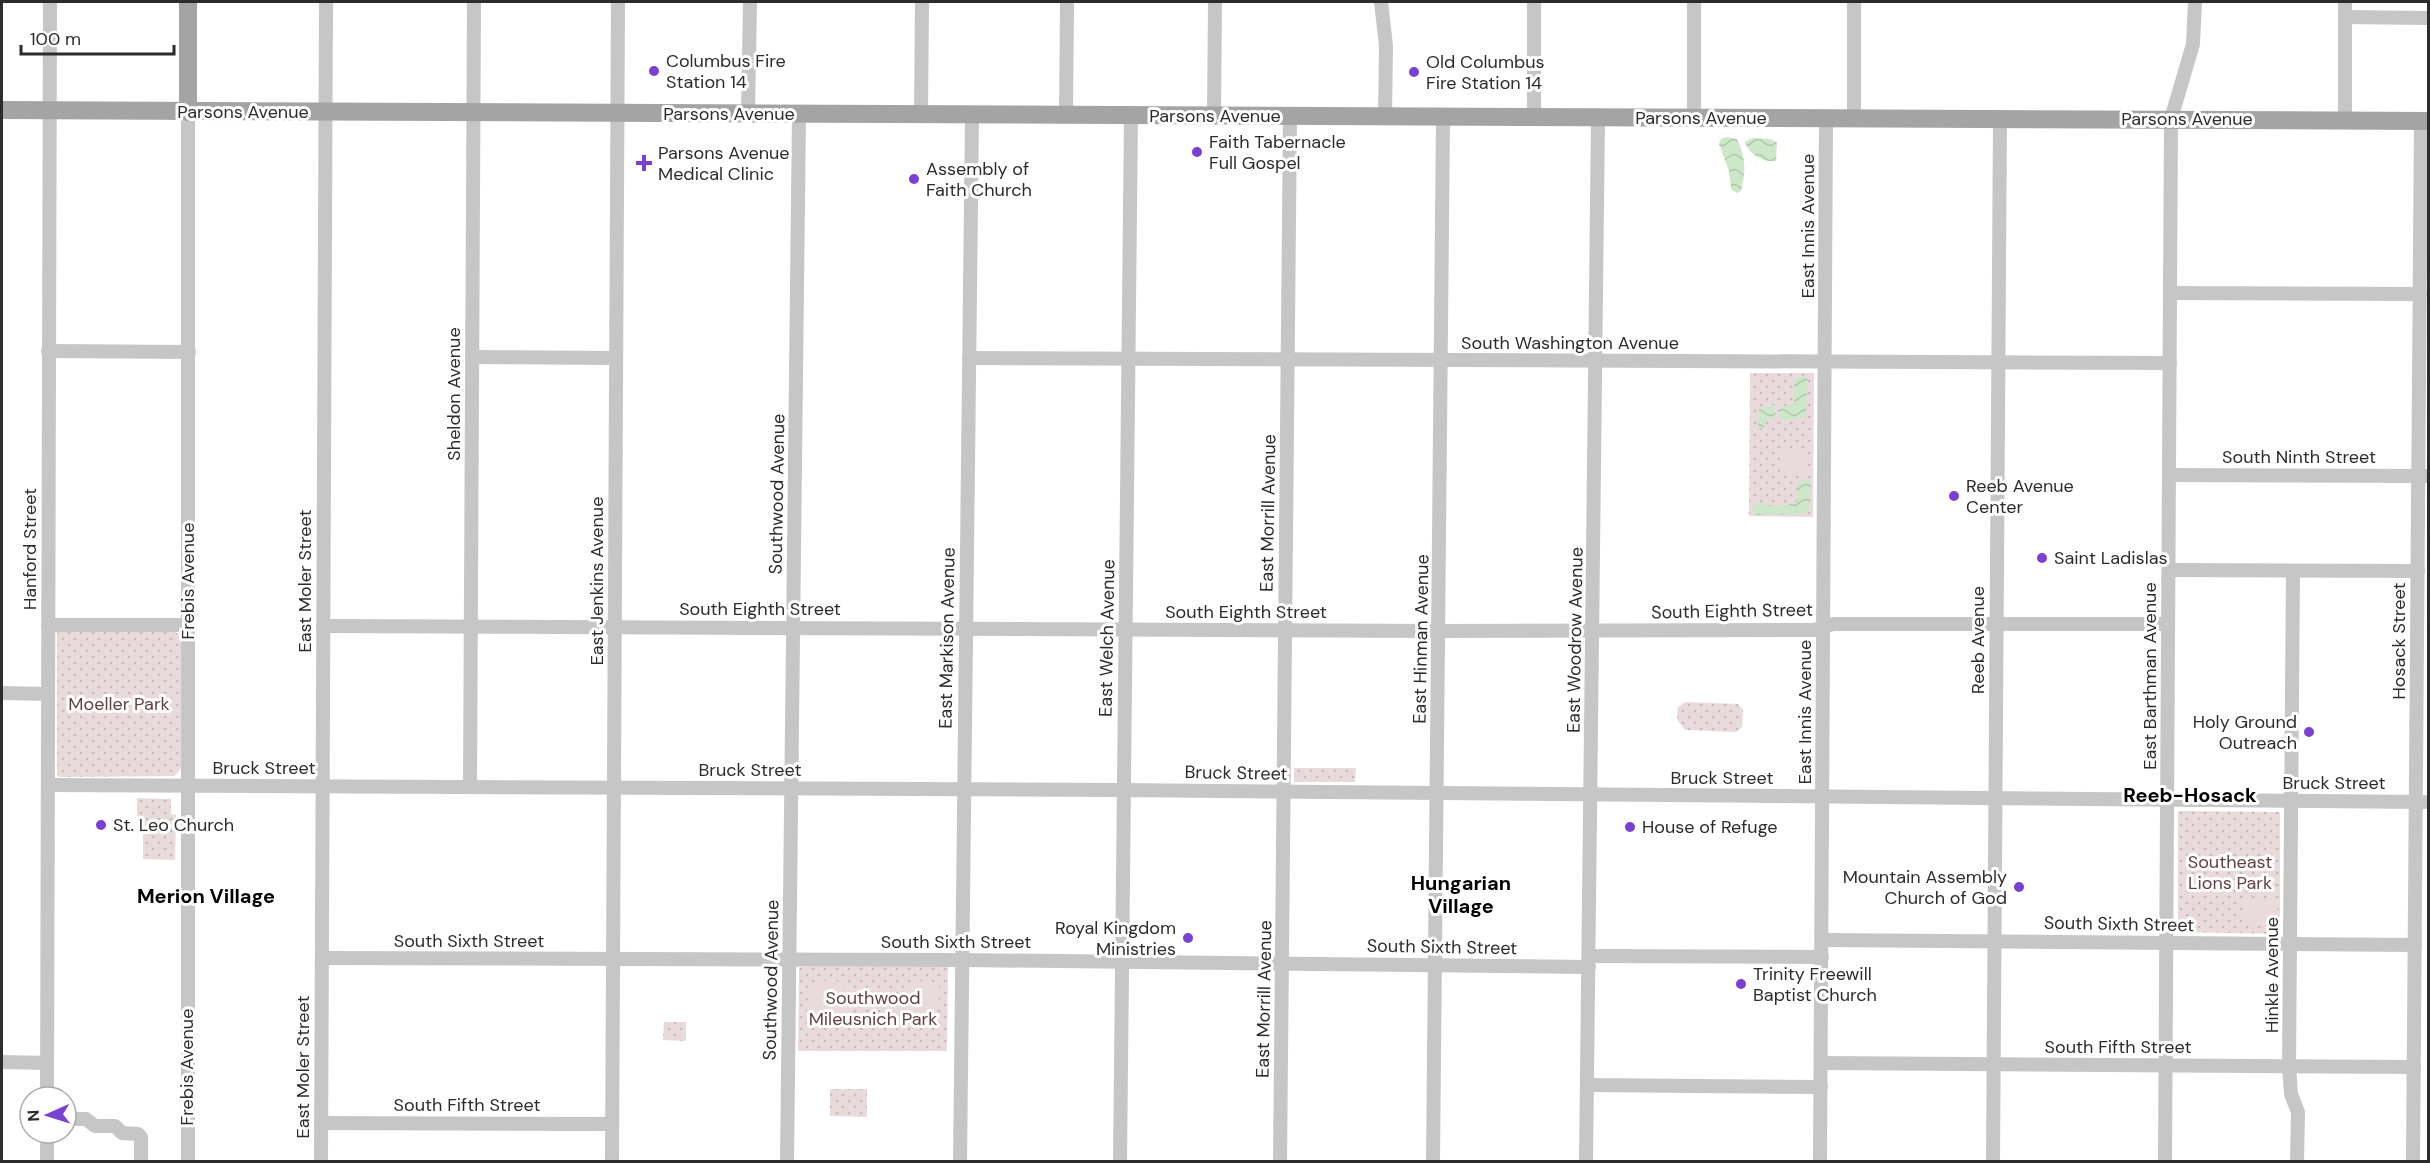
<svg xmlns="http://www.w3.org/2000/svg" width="2430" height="1163" viewBox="0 0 2430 1163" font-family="'DM Sans',sans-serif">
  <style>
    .green { fill: url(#green-dots) }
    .pitch { fill: #e9dbdc }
    .water { fill: url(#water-waves) }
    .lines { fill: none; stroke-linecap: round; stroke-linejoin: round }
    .minor { stroke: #c6c6c6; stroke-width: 14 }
    .major { stroke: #a4a4a4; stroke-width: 18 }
    .poi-dot { fill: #7a3fd3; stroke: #fff; stroke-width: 2 }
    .labels { text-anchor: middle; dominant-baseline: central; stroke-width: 6; stroke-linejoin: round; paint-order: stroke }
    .poi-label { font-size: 18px; fill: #2c2c2c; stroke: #fff; text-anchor: start }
    .street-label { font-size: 18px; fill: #2c2c2c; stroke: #fff }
    .park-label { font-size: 18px; fill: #633f3f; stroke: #fff }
    .neighbourhood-label { font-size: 20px; font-weight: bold; fill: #000; stroke: #fff }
  </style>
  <defs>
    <pattern id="green-dots" width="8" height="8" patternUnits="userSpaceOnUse" patternTransform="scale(1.5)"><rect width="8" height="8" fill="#e9dbdc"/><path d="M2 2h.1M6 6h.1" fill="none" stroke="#c8bcbd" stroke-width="1.8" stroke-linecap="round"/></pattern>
    <pattern id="water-waves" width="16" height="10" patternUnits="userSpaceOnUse" patternTransform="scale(1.5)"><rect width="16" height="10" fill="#cde7c9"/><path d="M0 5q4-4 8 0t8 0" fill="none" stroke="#b0c6ad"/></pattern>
  </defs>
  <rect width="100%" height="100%" fill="#fff"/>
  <g class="green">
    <polygon points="1750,373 1814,373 1813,517 1749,516"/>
    <polygon points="57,631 174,631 181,636 182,767 175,776 59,777 57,775"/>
    <polygon points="1685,702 1738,704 1743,710 1742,727 1736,732 1685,730 1677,719 1678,707"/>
    <polygon points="1294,768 1356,768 1355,782 1294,782"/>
    <polygon points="137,798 171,799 171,814 176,815 175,860 143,859 143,825 137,815"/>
    <polygon points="2178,811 2280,812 2280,934 2180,932 2178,930"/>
    <polygon points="799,967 948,967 947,1051 798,1051"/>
    <polygon points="664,1022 686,1022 686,1041 663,1040"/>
    <polygon points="830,1089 867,1089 867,1117 830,1116"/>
  </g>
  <g class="pitch">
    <rect x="1780" y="450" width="28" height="23"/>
    <polygon points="2246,898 2277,899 2277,923 2245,922"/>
    <path d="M835,980C872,999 827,1047 807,1011L808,989L814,982Z"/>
    <path d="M917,981L935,982L939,987C939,1005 937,1017 917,1019C903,1012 899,1003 905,988Z"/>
  </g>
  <g class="water">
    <path d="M1726,137L1737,139C1746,157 1746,172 1741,191L1737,193L1731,189L1729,171L1719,144L1721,139Z"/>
    <path d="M1752,138L1770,139L1777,142L1776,161C1764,163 1748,154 1745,142Z"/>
    <polygon points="1799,377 1806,377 1808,380 1806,417 1784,420 1780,417 1780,408 1794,403 1794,381"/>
    <polygon points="1774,405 1776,418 1768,418 1764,428 1758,427 1759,408"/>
    <polygon points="1803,479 1810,481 1811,485 1808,512 1803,514 1756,515 1752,511 1752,506 1756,504 1776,506 1797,503 1798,484"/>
  </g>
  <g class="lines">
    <g class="minor">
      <polyline points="1381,2 1386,46 1385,117"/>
      <polyline points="1854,2 1854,119"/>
      <polyline points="2345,2 2345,120"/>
      <polyline points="2345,17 2428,18"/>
      <polyline points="748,114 750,2"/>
      <polyline points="921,114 922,2"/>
      <polyline points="1066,115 1067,2"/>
      <polyline points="1214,116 1215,2"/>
      <polyline points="1534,118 1534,2"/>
      <polyline points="1694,118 1694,2"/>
      <polyline points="2170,293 2420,294"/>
      <polyline points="48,351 189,352"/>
      <polyline points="472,357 616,358"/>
      <polyline points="969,358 2170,363"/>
      <polyline points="2170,475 2428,476"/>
      <polyline points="2169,570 2418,571"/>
      <polyline points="2293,571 2289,1066 2291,1094 2298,1112 2297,1162"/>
      <polyline points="48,625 188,625"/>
      <polyline points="323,626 1439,631 1814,630 1833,624 2168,624"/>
      <polyline points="2,693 48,694"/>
      <polyline points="48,785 1116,790 2424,802"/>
      <polyline points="470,787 474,2"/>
      <polyline points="1822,940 2415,945"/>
      <polyline points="1589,956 1822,957"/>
      <polyline points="322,958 961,960 1589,967"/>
      <polyline points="2,1062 47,1063"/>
      <polyline points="1821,1063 2414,1067"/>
      <polyline points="1587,1085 1821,1087"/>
      <polyline points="47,1097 50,2"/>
      <polyline points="66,1119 86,1119 95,1126 115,1126 122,1133 138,1134 141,1137 141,1162"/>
      <polyline points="321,1123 612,1124"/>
      <polyline points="47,1162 47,1133"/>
      <polyline points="188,1162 188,112"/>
      <polyline points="321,1162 326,2"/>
      <polyline points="612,1162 618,2"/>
      <polyline points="787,1162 799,114"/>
      <polyline points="960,1162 972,115"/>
      <polyline points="1120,1162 1131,115"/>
      <polyline points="1280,1162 1290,116"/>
      <polyline points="1433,1162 1443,117"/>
      <polyline points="1586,1162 1598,118"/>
      <polyline points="1820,1162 1826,119"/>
      <polyline points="1993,1162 2000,119"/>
      <polyline points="2165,1162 2171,119 2193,44 2195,2"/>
      <polyline points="2413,1162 2421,121"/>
    </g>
    <g class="major">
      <polyline points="2,110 2428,121"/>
      <polyline points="188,112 188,2"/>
    </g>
  </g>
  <g class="poi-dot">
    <circle cx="654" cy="71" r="6"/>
    <circle cx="1414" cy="72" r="6"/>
    <circle cx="1197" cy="152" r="6"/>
    <path d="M641 154h6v6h6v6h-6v6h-6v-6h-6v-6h6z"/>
    <circle cx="914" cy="179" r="6"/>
    <circle cx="1954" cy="496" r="6"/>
    <circle cx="2042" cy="558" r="6"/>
    <circle cx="2309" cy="732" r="6"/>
    <circle cx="101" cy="825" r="6"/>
    <circle cx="1630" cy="827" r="6"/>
    <circle cx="2019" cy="887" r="6"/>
    <circle cx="1188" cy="938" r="6"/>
    <circle cx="1741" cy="984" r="6"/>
  </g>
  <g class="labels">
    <g class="poi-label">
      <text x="666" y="61">Columbus Fire<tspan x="666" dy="21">Station 14</tspan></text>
      <text x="1426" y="62">Old Columbus<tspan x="1426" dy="21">Fire Station 14</tspan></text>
      <text x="1209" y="142">Faith Tabernacle<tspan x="1209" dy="21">Full Gospel</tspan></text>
      <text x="658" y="153">Parsons Avenue<tspan x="658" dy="21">Medical Clinic</tspan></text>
      <text x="926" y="169">Assembly of<tspan x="926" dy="21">Faith Church</tspan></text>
      <text x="1966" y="486">Reeb Avenue<tspan x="1966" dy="21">Center</tspan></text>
      <text x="2054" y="558">Saint Ladislas</text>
      <text x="2297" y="722" text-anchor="end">Holy Ground<tspan x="2297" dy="21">Outreach</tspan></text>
      <text x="113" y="825">St. Leo Church</text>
      <text x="1642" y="827">House of Refuge</text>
      <text x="2007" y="877" text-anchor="end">Mountain Assembly<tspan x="2007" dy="21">Church of God</tspan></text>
      <text x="1176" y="928" text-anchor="end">Royal Kingdom<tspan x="1176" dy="21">Ministries</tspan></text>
      <text x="1753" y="974">Trinity Freewill<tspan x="1753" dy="21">Baptist Church</tspan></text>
    </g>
    <g class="street-label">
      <text x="243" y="112">Parsons Avenue</text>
      <text x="729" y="114">Parsons Avenue</text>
      <text x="1215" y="116">Parsons Avenue</text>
      <text x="1701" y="118">Parsons Avenue</text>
      <text x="2187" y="119">Parsons Avenue</text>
      <text transform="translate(1808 226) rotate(-90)">East Innis Avenue</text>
      <text x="1570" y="343">South Washington Avenue</text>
      <text transform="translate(454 394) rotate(-90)">Sheldon Avenue</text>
      <text x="2299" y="457">South Ninth Street</text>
      <text transform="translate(777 494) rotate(-89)">Southwood Avenue</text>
      <text transform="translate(1268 513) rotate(-89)">East Morrill Avenue</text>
      <text transform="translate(30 549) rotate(-90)">Hanford Street</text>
      <text transform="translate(188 581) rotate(-90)">Frebis Avenue</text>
      <text transform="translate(305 581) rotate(-90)">East Moler Street</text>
      <text transform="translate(597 581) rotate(-90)">East Jenkins Avenue</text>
      <text x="760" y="609">South Eighth Street</text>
      <text transform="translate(1732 611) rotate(-1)">South Eighth Street</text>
      <text x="1246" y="612">South Eighth Street</text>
      <text transform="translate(947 638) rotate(-89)">East Markison Avenue</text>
      <text transform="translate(1107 638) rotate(-89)">East Welch Avenue</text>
      <text transform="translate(1421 639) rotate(-89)">East Hinman Avenue</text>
      <text transform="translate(1575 640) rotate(-89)">East Woodrow Avenue</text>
      <text transform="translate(1978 640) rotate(-90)">Reeb Avenue</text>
      <text transform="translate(2399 641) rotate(-90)">Hosack Street</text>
      <text transform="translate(2150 676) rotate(-90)">East Barthman Avenue</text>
      <text transform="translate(1805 712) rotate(-90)">East Innis Avenue</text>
      <text x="264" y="768">Bruck Street</text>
      <text x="750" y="770">Bruck Street</text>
      <text transform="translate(1236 773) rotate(1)">Bruck Street</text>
      <text x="1722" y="778">Bruck Street</text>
      <text x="2334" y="783">Bruck Street</text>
      <text transform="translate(2119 924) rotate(1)">South Sixth Street</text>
      <text x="469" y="941">South Sixth Street</text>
      <text x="956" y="942">South Sixth Street</text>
      <text transform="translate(1442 947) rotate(1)">South Sixth Street</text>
      <text transform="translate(2272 975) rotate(-90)">Hinkle Avenue</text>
      <text transform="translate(771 980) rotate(-89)">Southwood Avenue</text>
      <text transform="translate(1264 999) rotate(-89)">East Morrill Avenue</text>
      <text x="2118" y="1047">South Fifth Street</text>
      <text transform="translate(187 1067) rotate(-90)">Frebis Avenue</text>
      <text transform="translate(303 1067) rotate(-90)">East Moler Street</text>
      <text x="467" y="1105">South Fifth Street</text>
    </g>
    <g class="park-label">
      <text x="119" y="704">Moeller Park</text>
      <text x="2230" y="862">Southeast<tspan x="2230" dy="21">Lions Park</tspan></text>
      <text x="873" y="998">Southwood<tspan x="873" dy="21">Mileusnich Park</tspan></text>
    </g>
    <g class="neighbourhood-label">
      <text x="2190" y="795">Reeb-Hosack</text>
      <text x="1461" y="883">Hungarian<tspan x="1461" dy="23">Village</tspan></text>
      <text x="206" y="896">Merion Village</text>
    </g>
  </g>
  <rect width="2430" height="1163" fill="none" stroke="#2c2c2c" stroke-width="6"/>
  <g transform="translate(48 1115) rotate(267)"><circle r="28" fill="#ffffff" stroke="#ababab" stroke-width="1.5"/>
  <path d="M0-4.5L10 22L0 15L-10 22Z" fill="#7a3fd3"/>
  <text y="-9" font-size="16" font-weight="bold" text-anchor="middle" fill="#2c2c2c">N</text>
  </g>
  <path d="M21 45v9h153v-9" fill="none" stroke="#2c2c2c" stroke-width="3"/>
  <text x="30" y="45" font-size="18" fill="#2c2c2c" stroke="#ffffff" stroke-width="4.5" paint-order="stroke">100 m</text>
</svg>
